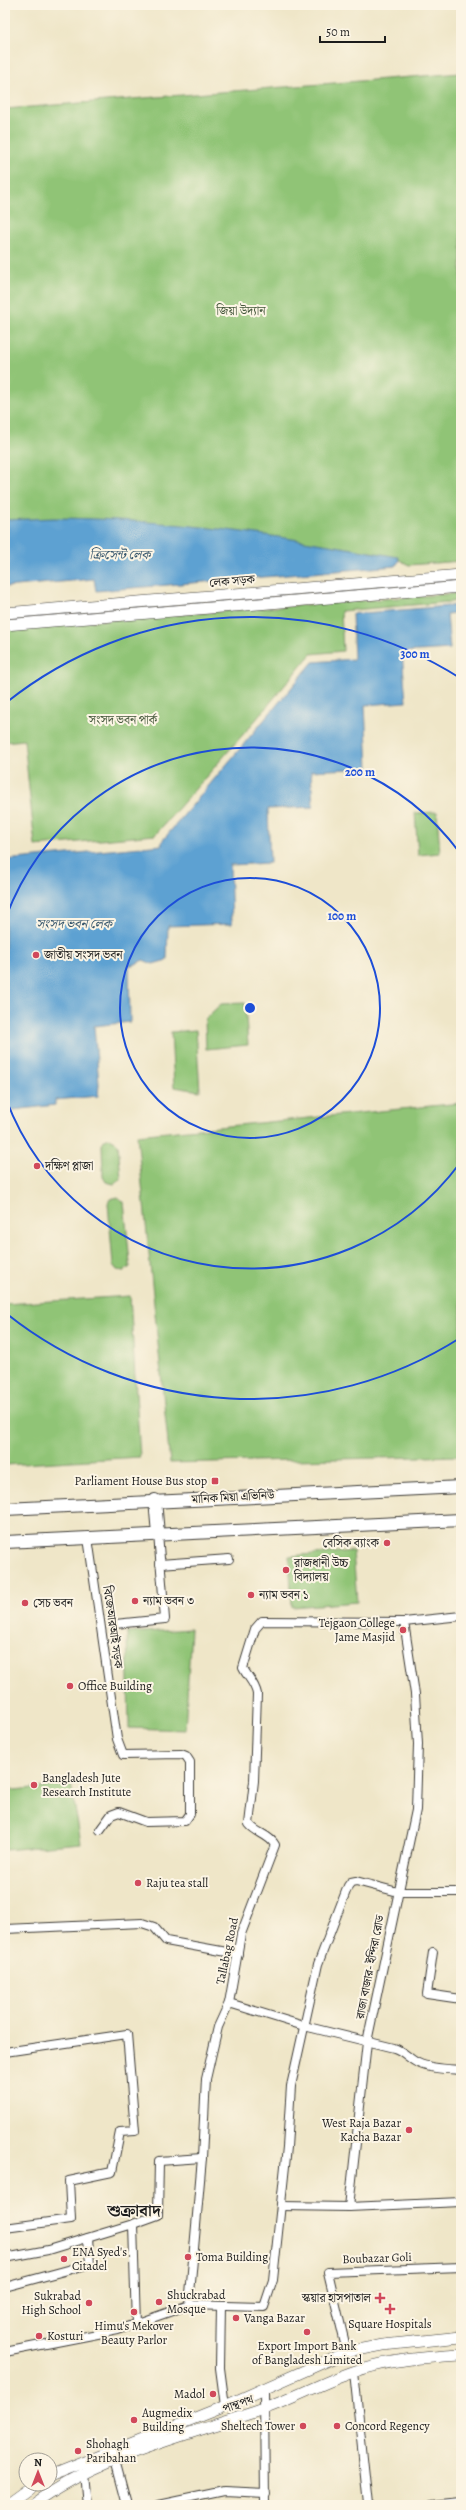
<svg xmlns="http://www.w3.org/2000/svg" width="466" height="2510" viewBox="0 0 466 2510" font-family="Alegreya,'Noto Serif Bengali',serif">
  <style>
    .green { fill: #90c476; stroke: #567049 }
    .water { fill: #5da1d2; stroke: #3c5e77 }
    .lines { fill: none; stroke-linecap: round; stroke-linejoin: round }
    .minor-casing { stroke: #3c3a36; stroke-width: 10 }
    .major-casing { stroke: #3c3a36; stroke-width: 12 }
    .highway-casing { stroke: #3c3a36; stroke-width: 14 }
    .minor { stroke: #fff; stroke-width: 8 }
    .major { stroke: #fff; stroke-width: 11 }
    .highway { stroke: #fff; stroke-width: 12 }
    .ring { fill: none; stroke: #1d4ed8; stroke-width: 2 }
    .poi-dot { fill: #d1495b; stroke: #fcf5e5; stroke-width: 1.5 }
    .labels { text-anchor: middle; dominant-baseline: central; stroke-width: 4; stroke-linejoin: round; paint-order: stroke }
    .park-label { font-size: 12px; fill: #45573c; stroke: #fcf5e5 }
    .street-label { font-size: 12px; fill: #1c1c1c; stroke: #fcf5e5 }
    .poi-label { font-size: 12px; fill: #1c1c1c; stroke: #fcf5e5; text-anchor: start }
    .water-label { font-size: 13px; font-style: italic; fill: #39586e; stroke: #fcf5e5 }
    .district-label { font-size: 16px; font-weight: bold; fill: #1c1c1c; stroke: #fcf5e5 }
    .centre { fill: #1d4ed8; stroke: #fcf5e5; stroke-width: 2 }
    .ring-label { font-size: 12px; text-anchor: middle; font-weight: bold; fill: #1d4ed8; stroke: #fcf5e5; stroke-width: 4; stroke-linejoin: round; paint-order: stroke }
  </style>
  <rect width="100%" height="100%" fill="#fcf5e5"/>
  <filter id="ink" filterUnits="userSpaceOnUse"><feTurbulence type="fractalNoise" baseFrequency=".025" numOctaves="2"/><feDisplacementMap in="SourceGraphic" scale="8" xChannelSelector="R" yChannelSelector="G"/><feConvolveMatrix kernelMatrix="1 2 1 2 8 2 1 2 1" color-interpolation-filters="sRGB"/></filter>
  <filter id="wash" filterUnits="userSpaceOnUse"><feTurbulence type="fractalNoise" baseFrequency=".012" numOctaves="4" result="noise"/><feDisplacementMap in="SourceGraphic" scale="16" xChannelSelector="R" yChannelSelector="G"/><feGaussianBlur stdDeviation="0.9" result="paint"/><feColorMatrix in="noise" values="0 0 0 0 0 0 0 0 0 0 0 0 0 0 0 0 0 1.4 0 .05"/><feComposite in="paint" operator="in"/></filter>
  <g filter="url(#wash)">
    <rect width="100%" height="100%" fill="#efe6c8"/>
    <g class="green">
      <polygon points="461,73 461,561 409,565 394,557 5,521 5,109"/>
      <polygon points="461,593 461,601 341,611 343,651 311,654 254,722 155,835 35,846 24,740 5,742 5,628"/>
      <polygon points="437,812 440,853 418,855 415,813"/>
      <polygon points="245,1003 248,1045 206,1049 205,1019 221,1004"/>
      <polygon points="196,1030 200,1091 174,1087 171,1032"/>
      <polygon points="461,1103 461,1456 170,1463 137,1135"/>
      <polygon points="109,1138 118,1144 121,1179 114,1184 106,1182 103,1177 102,1145 103,1141"/>
      <polygon points="118,1197 124,1202 130,1263 130,1267 124,1271 117,1270 113,1265 108,1203 110,1199"/>
      <polygon points="130,1296 140,1457 5,1465 5,1304"/>
      <polygon points="353,1551 357,1602 292,1607 289,1556"/>
      <polygon points="191,1629 185,1730 129,1728 127,1633"/>
      <polygon points="71,1784 81,1843 5,1850 5,1791"/>
    </g>
    <g class="water">
      <path d="M54,518C173,519 282,536 398,557L399,560L396,566L96,591L94,579L5,587V520Z"/>
      <polygon points="461,605 461,612 447,614 450,649 402,652 406,702 365,705 368,768 311,771 313,807 268,809 270,863 230,865 232,924 168,926 167,960 153,964 143,960 134,965 129,965 130,1022 94,1026 99,1084 98,1096 55,1100 55,1105 5,1111 5,860 162,845 162,841 313,662 354,659 352,614"/>
    </g>
  </g>
  <g filter="url(#ink)">
    <g class="lines">
      <defs>
        <g id="minor">
          <polyline points="88,1538 117,1739 123,1755 181,1754 186,1756 190,1762 190,1814 185,1821 146,1822 119,1812 111,1815 100,1830"/>
          <polyline points="160,1564 229,1559"/>
          <polyline points="461,1616 404,1622 415,1694 418,1744 416,1810 367,2042 349,2207 461,2202"/>
          <polyline points="115,1624 165,1619 158,1534"/>
          <polyline points="5,1929 142,1923 154,1927 166,1941 238,1954"/>
          <polyline points="433,1952 427,1994 461,1999"/>
          <path d="M229,2003L304,2026L394,2048C404,2051 409,2059 418,2063C431,2069 447,2069 461,2070"/>
          <polyline points="5,2052 127,2034 135,2131 120,2132 112,2172 69,2181 71,2219 5,2228"/>
          <polyline points="281,2206 349,2207"/>
          <polyline points="133,2224 158,2215 159,2161 202,2158"/>
          <polyline points="5,2258 48,2250 133,2224 136,2325"/>
          <polyline points="5,2287 90,2264 88,2238"/>
          <path d="M189,2305L202,2158L206,2079L218,2027L229,2003L241,1934L275,1845C269,1834 257,1834 249,1824L254,1781L257,1694C255,1683 248,1678 243,1668L255,1629L262,1621L404,1622"/>
          <polyline points="221,2306 220,2368 225,2406"/>
          <polyline points="5,2352 118,2330 189,2305 264,2307 273,2280 287,2147 291,2086 318,1964 348,1886 351,1882 356,1881 398,1892 461,1892"/>
          <polyline points="347,2352 328,2272 461,2267"/>
          <polyline points="354,2372 368,2505"/>
          <polyline points="264,2389 265,2505"/>
          <polyline points="115,2460 127,2505"/>
          <polyline points="84,2473 87,2505"/>
          <polyline points="158,2505 224,2491 266,2493"/>
          <polyline points="433,2505 461,2502"/>
        </g>
        <g id="major">
          <polyline points="5,613 461,575"/>
          <polyline points="5,625 461,587"/>
          <polyline points="50,2476 225,2406 347,2352 383,2345 461,2337"/>
          <polyline points="6,2505 35,2484"/>
          <path d="M32,2505C98,2456 182,2437 258,2411C291,2400 321,2383 353,2372C386,2360 426,2357 461,2355"/>
        </g>
        <g id="highway">
          <polyline points="155,1500 158,1534"/>
          <polyline points="5,1509 461,1487"/>
          <polyline points="5,1542 461,1520"/>
        </g>
      </defs>
      <use href="#minor" class="minor-casing"/>
      <use href="#major" class="major-casing"/>
      <use href="#highway" class="highway-casing"/>
      <use href="#minor" class="minor"/>
      <use href="#major" class="major"/>
      <use href="#highway" class="highway"/>
    </g>
  </g>
  <g class="ring">
    <circle cx="250" cy="1008" r="130"/>
    <path d="M460 1163A261 261 0 0 1 6 1099M6 917A261 261 0 0 1 460 853"/>
    <path d="M460 1338A391 391 0 0 1 7 1314M7 702A391 391 0 0 1 460 678"/>
  </g>
  <g class="poi-dot">
    <circle cx="36" cy="955" r="4"/>
    <circle cx="37" cy="1166" r="4"/>
    <rect x="211" y="1477" width="8" height="8" rx="2"/>
    <circle cx="387" cy="1543" r="4"/>
    <circle cx="286" cy="1570" r="4"/>
    <circle cx="251" cy="1595" r="4"/>
    <circle cx="135" cy="1601" r="4"/>
    <circle cx="25" cy="1603" r="4"/>
    <circle cx="403" cy="1630" r="4"/>
    <circle cx="70" cy="1686" r="4"/>
    <circle cx="34" cy="1785" r="4"/>
    <circle cx="138" cy="1883" r="4"/>
    <circle cx="409" cy="2130" r="4"/>
    <circle cx="188" cy="2257" r="4"/>
    <circle cx="64" cy="2259" r="4"/>
    <path d="M378 2292h4v4h4v4h-4v4h-4v-4h-4v-4h4z"/>
    <circle cx="159" cy="2302" r="4"/>
    <circle cx="89" cy="2303" r="4"/>
    <path d="M388 2303h4v4h4v4h-4v4h-4v-4h-4v-4h4z"/>
    <circle cx="134" cy="2312" r="4"/>
    <circle cx="236" cy="2318" r="4"/>
    <circle cx="307" cy="2332" r="4"/>
    <circle cx="39" cy="2336" r="4"/>
    <circle cx="213" cy="2394" r="4"/>
    <circle cx="134" cy="2420" r="4"/>
    <circle cx="303" cy="2426" r="4"/>
    <circle cx="337" cy="2426" r="4"/>
    <circle cx="78" cy="2451" r="4"/>
  </g>
  <g class="labels">
    <g class="park-label">
      <text x="241" y="311">জিয়া উদ্যান</text>
      <text x="123" y="720">সংসদ ভবন পার্ক</text>
    </g>
    <g class="street-label">
      <text transform="translate(232 581) rotate(-5)">লেক সড়ক</text>
      <text transform="translate(233 1497) rotate(-3)">মানিক মিয়া এভিনিউ</text>
      <text transform="translate(113 1627) rotate(82)">বিজেআরআই সড়ক</text>
      <text transform="translate(227 1951) rotate(-78)">Tallabag Road</text>
      <text transform="translate(370 1967) rotate(-79)">রাজা বাজার- ইন্দিরা রোড</text>
      <text transform="translate(377 2258) rotate(-2)">Boubazar Goli</text>
      <text transform="translate(238 2404) rotate(-19)">পান্থপথ</text>
    </g>
    <g class="poi-label">
      <text x="44" y="955">জাতীয় সংসদ ভবন</text>
      <text x="45" y="1166">দক্ষিণ প্লাজা</text>
      <text x="207" y="1481" text-anchor="end">Parliament House Bus stop</text>
      <text x="379" y="1543" text-anchor="end">বেসিক ব্যাংক</text>
      <text x="294" y="1563">রাজধানী উচ্চ<tspan x="294" dy="14">বিদ্যালয়</tspan></text>
      <text x="259" y="1595">ন্যাম ভবন ১</text>
      <text x="143" y="1601">ন্যাম ভবন ৩</text>
      <text x="33" y="1603">সেচ ভবন</text>
      <text x="395" y="1623" text-anchor="end">Tejgaon College<tspan x="395" dy="14">Jame Masjid</tspan></text>
      <text x="78" y="1686">Office Building</text>
      <text x="42" y="1778">Bangladesh Jute<tspan x="42" dy="14">Research Institute</tspan></text>
      <text x="146" y="1883">Raju tea stall</text>
      <text x="401" y="2123" text-anchor="end">West Raja Bazar<tspan x="401" dy="14">Kacha Bazar</tspan></text>
      <text x="72" y="2252">ENA Syed's<tspan x="72" dy="14">Citadel</tspan></text>
      <text x="196" y="2257">Toma Building</text>
      <text x="167" y="2295">Shuckrabad<tspan x="167" dy="14">Mosque</tspan></text>
      <text x="81" y="2296" text-anchor="end">Sukrabad<tspan x="81" dy="14">High School</tspan></text>
      <text x="371" y="2298" text-anchor="end">স্কয়ার হাসপাতাল</text>
      <text x="244" y="2318">Vanga Bazar</text>
      <text x="390" y="2324" text-anchor="middle">Square Hospitals</text>
      <text x="134" y="2326" text-anchor="middle">Himu's Mekover<tspan x="134" dy="14">Beauty Parlor</tspan></text>
      <text x="47" y="2336">Kosturi</text>
      <text x="307" y="2346" text-anchor="middle">Export Import Bank<tspan x="307" dy="14">of Bangladesh Limited</tspan></text>
      <text x="205" y="2394" text-anchor="end">Madol</text>
      <text x="142" y="2413">Augmedix<tspan x="142" dy="14">Building</tspan></text>
      <text x="295" y="2426" text-anchor="end">Sheltech Tower</text>
      <text x="345" y="2426">Concord Regency</text>
      <text x="86" y="2444">Shohagh<tspan x="86" dy="14">Paribahan</tspan></text>
    </g>
    <g class="water-label">
      <text x="120" y="554">ক্রিসেন্ট লেক</text>
      <text x="74" y="923">সংসদ ভবন লেক</text>
    </g>
    <g class="district-label">
      <text x="134" y="2211">শুক্রাবাদ</text>
    </g>
  </g>
  <circle cx="250" cy="1008" r="6" class="centre"/>
  <g class="ring-label">
    <text x="415" y="658">300 m</text>
    <text x="360" y="776">200 m</text>
    <text x="342" y="920">100 m</text>
  </g>
  <rect width="466" height="2510" fill="none" stroke="#fcf5e5" stroke-width="20"/>
  <g transform="translate(38 2472)"><circle r="19" fill="#fcf5e5" stroke="#a29e95"/>
  <path d="M0-3L7 15L0 10L-7 15Z" fill="#d1495b"/>
  <text y="-6" font-size="11" font-weight="bold" text-anchor="middle" fill="#1c1c1c">N</text>
  </g>
  <path d="M320 36v6h65v-6" fill="none" stroke="#1c1c1c" stroke-width="2"/>
  <text x="326" y="36" font-size="12" fill="#1c1c1c" stroke="#fcf5e5" stroke-width="3" paint-order="stroke">50 m</text>
</svg>
